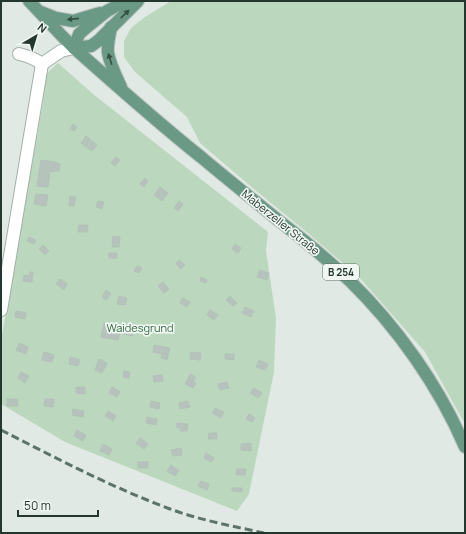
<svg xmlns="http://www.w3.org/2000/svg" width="466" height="534" viewBox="0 0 466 534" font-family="Manrope,sans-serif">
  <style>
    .green { fill: #bbd8be }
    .building { fill: #b6c3bc; stroke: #b3c1b9 }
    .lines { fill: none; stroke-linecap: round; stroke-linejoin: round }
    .minor-casing { stroke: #a4b0a9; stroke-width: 14 }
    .major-casing { stroke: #bdc3c0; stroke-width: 14 }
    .minor { stroke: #fff; stroke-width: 12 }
    .major { stroke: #6a9985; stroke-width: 12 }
    .rail { stroke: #5d7369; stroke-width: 3; stroke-dasharray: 8 4; stroke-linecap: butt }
    .oneway { fill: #355044 }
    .labels { text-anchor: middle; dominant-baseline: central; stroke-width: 3.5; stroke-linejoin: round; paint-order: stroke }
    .shield { fill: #f0f6f2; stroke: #607069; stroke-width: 1 }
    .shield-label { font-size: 10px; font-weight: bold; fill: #23372e }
    .street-label { font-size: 11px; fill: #23372e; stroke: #f0f6f2 }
    .park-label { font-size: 11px; fill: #32693f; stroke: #f0f6f2 }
  </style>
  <rect width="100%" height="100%" fill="#e0e9e3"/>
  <g class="green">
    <polygon points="171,1 465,1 465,424 425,352 359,277 309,234 255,190 200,143 187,117 135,72 124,57 124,41 131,28 145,17"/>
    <polygon points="58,63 93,94 268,232 266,251 276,318 274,372 249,494 237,511 65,442 1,404 1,341 43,102 44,76"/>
  </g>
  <g class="building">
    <polygon points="73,124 77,127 74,131 70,129"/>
    <polygon points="86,136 91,140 86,147 81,143"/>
    <polygon points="92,141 97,145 92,151 87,148"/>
    <polygon points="116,157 120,160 115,166 111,163"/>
    <polygon points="41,160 56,162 54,172 50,171 48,187 37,186"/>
    <polygon points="56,163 60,164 59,171 55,171"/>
    <polygon points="145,178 148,181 144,187 140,184"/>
    <polygon points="160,187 168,193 162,201 154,195"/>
    <polygon points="36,194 48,195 46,206 34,204"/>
    <polygon points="70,196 76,197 74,206 69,206"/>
    <polygon points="98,201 104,202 102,209 96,207"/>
    <polygon points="179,201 183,204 178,211 174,208"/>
    <polygon points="79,225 88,225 87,232 78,232"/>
    <polygon points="113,236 120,237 119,247 112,247"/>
    <polygon points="29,237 36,240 34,244 27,241"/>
    <polygon points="235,244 241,248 238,253 232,249"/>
    <polygon points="43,245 49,251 45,255 39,249"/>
    <rect x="109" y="253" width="8" height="5"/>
    <polygon points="179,260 185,265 181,269 176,264"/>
    <polygon points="137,266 142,268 139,273 134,271"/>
    <polygon points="260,270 269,273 267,280 257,277"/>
    <polygon points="30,272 33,272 32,282 23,281 24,275 29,276"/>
    <polygon points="201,277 207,280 206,283 200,281"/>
    <polygon points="60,279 67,284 64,290 56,284"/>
    <polygon points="163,282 169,289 164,293 158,286"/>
    <polygon points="106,290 111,294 106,300 102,297"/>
    <polygon points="119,296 127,298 125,305 117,304"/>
    <polygon points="230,296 237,303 233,306 226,300"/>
    <polygon points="182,298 190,302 187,307 180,303"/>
    <polygon points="245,307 254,311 251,317 242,313"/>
    <polygon points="210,310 218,315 214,320 207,315"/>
    <polygon points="16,311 26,313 25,319 15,317"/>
    <polygon points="104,323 114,325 113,332 120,333 118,340 101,337"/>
    <polygon points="114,325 135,329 133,336 113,332"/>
    <polygon points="19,343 28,347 26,354 16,350"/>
    <polygon points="154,345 170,348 168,355 153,352"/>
    <polygon points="44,352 54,355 52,362 42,360"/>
    <polygon points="191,352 201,353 200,360 190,359"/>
    <polygon points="162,354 168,355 167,360 161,358"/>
    <polygon points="225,354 234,354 234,360 225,359"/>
    <polygon points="70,357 80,360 78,366 69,364"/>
    <polygon points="99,359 107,363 102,373 95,370"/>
    <polygon points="259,360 268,364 265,370 256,367"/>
    <polygon points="124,371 130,372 129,378 123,377"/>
    <polygon points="21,372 29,376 25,383 18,378"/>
    <polygon points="190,374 196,377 193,382 188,379"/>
    <polygon points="162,375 163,381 154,382 153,376"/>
    <polygon points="188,379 196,383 193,388 185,384"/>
    <polygon points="227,382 229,388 220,390 218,384"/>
    <polygon points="76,387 85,387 85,394 76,393"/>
    <polygon points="112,387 120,392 117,397 109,393"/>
    <polygon points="254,388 262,393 258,398 250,393"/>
    <polygon points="7,399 17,399 18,406 7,406"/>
    <polygon points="45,399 54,399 53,407 44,406"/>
    <polygon points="151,401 160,403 159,409 150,407"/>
    <polygon points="188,401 190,407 180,409 179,403"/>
    <polygon points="215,408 224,412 221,418 212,413"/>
    <polygon points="73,409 84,411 83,417 72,415"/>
    <polygon points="108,411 116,416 113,421 105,416"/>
    <polygon points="249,414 255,418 252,422 246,419"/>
    <polygon points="147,417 157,419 156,425 146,423"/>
    <polygon points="177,423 188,424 187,431 180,431 181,428 177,428"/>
    <polygon points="77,430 86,435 83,441 74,436"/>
    <polygon points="209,433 217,433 217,439 208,439"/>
    <polygon points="140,438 148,444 144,449 136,443"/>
    <polygon points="251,443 251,451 241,450 241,444"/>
    <polygon points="103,444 112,449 109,455 100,451"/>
    <polygon points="181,448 182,455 173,456 171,450"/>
    <polygon points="206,453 214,458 211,462 204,458"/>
    <rect x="138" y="462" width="10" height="6"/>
    <polygon points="171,465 179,471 175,476 167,471"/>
    <polygon points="237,469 246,469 245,475 236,475"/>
    <polygon points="201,481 209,484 207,490 198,486"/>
    <polygon points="232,488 242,488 242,492 232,491"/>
  </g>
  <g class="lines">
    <defs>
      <g id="minor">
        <path d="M19,54C28,56 34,58 42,64"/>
        <polyline points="1,310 42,64 61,51 74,48"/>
      </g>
      <g id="major">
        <path d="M29,1L62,36L74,48C116,85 157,122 201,157C226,178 252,199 278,220C303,239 327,259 350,281C397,327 439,386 465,447"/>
        <polyline points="41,12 56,18 73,21 100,13"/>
        <path d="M111,27C110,35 107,44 108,53C110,64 116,76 121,87"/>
        <polyline points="74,48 91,46 98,41 138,1"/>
        <polyline points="74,48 79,34 87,27 107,11 126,1"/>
      </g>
    </defs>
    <use href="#minor" class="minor-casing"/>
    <use href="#major" class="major-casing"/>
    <use href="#minor" class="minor"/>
    <use href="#major" class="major"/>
    <path class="rail" d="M1,430C56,458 111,487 170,509C200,520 232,526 264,533"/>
  </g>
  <defs><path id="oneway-solid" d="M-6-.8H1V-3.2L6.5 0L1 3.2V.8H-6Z"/></defs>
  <g class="oneway">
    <use href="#oneway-solid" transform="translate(125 14) rotate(-44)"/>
    <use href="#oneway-solid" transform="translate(73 19) rotate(174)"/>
    <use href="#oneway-solid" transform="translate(110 59) rotate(-107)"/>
  </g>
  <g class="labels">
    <rect class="shield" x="323" y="264" width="36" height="16" rx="3"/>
    <g class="shield-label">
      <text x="341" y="272">B 254</text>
    </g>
    <g class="street-label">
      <text transform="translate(281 222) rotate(39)">Maberzeller Straße</text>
    </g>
    <g class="park-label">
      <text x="140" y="327">Waidesgrund</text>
    </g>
  </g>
  <rect width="466" height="534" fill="none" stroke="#23372e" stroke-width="4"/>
  <g transform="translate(36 36) rotate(38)" stroke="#f0f6f2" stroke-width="3" paint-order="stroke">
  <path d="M0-3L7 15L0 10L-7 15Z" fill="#23372e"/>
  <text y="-6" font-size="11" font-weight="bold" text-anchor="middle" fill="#23372e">N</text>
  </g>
  <path d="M18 510v6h80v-6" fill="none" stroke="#23372e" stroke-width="2"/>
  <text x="24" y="510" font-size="12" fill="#23372e" stroke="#f0f6f2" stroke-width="3" paint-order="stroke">50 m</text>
</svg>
